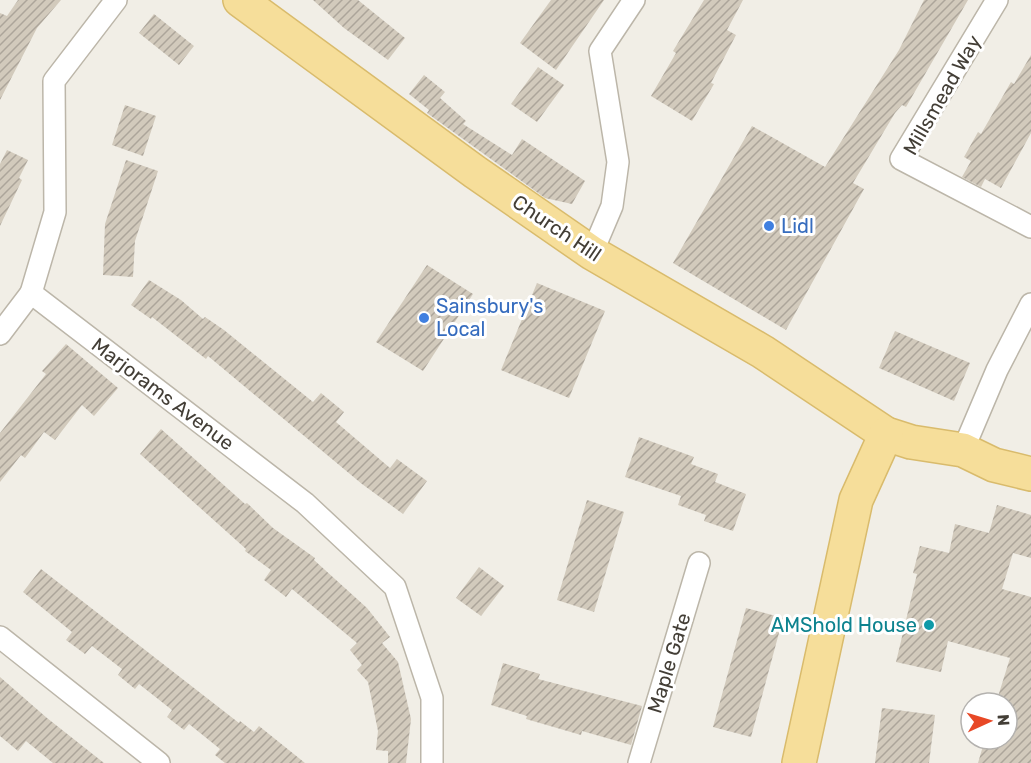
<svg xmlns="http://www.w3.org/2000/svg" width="1031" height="763" viewBox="0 0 1031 763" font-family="Rubik,sans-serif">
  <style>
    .building { fill: url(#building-hatch) }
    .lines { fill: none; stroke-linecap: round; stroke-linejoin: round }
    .minor-casing { stroke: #bcb6a9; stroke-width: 24 }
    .primary-casing { stroke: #d9bb6c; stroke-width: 36 }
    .minor { stroke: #fff; stroke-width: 21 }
    .primary { stroke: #f6de9a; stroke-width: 33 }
    .shop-dot { fill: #3f7fe0; stroke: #fff; stroke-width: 2 }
    .culture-dot { fill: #0f9aa8; stroke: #fff; stroke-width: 2 }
    .labels { text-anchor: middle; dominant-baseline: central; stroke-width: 6; stroke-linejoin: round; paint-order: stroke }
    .street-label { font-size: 20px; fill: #433e36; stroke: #fff }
    .shop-label { font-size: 20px; fill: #366cbe; stroke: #fff; text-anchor: start }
    .culture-label { font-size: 20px; fill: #0d838f; stroke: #fff; text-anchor: end }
  </style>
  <defs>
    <pattern id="building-hatch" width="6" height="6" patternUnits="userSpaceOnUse" patternTransform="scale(1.5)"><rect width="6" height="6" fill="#d2cabc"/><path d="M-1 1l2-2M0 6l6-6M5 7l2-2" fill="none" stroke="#aca59a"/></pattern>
  </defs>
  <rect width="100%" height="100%" fill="#f1eee6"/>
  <g class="building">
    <polygon points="18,0 61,0 37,28 0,100 0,13 7,16"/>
    <polygon points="313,0 358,0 405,38 388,60 344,28"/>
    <polygon points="551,0 604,0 556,70 520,43"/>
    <polygon points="704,0 743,0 727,30 736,35 711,83 714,84 692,121 651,96 676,53 673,51"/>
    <polygon points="924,0 968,0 906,107 902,105 895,113 853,183 864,189 786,330 673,263 752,126 825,167 899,50"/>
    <polygon points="154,14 194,46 179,65 139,33"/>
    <polygon points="1031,55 1031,133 1001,188 985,179 981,187 962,177 971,161 964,157 978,132 981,134 1011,82 1014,84"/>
    <polygon points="538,67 564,85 537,122 511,104"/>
    <polygon points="424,75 445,92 440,98 466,121 463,124 512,155 522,139 585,181 572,204 545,198 427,113 429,110 409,94"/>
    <polygon points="125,105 156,116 143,156 112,145"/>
    <polygon points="7,150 28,160 19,178 22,180 0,226 0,164"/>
    <polygon points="126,160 158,171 135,241 133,277 103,275 105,224"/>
    <polygon points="427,265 473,294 423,371 376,342"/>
    <polygon points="149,280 181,300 203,319 205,317 224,330 313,402 321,393 344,412 336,422 390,468 397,459 427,481 403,514 362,484 208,356 206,359 152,317 151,319 131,305"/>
    <polygon points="537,283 605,311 569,398 501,370"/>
    <polygon points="895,331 970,363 954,401 879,368"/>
    <polygon points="66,344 118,388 94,416 82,405 55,440 44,432 25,458 21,455 0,482 0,433 46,374 42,371"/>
    <polygon points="161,429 245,504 247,503 273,528 315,558 314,560 367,608 390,637 382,643 398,662 411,719 406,763 388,763 388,751 376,750 378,731 368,682 357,670 362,665 350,650 357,643 292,589 286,597 264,580 271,570 245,551 246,549 140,454"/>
    <polygon points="639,437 694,457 691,464 718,474 715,482 746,494 733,531 704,521 706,515 678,505 681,496 625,477"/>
    <polygon points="587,500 624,512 594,612 557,600"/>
    <polygon points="997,505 1031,515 1031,558 1013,553 1002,589 1031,597 1031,763 978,763 985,739 1007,739 1007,703 996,703 1010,658 948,641 941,672 896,662 917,574 913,573 920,546 949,553 955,524 989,533"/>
    <polygon points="479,567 504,586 481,616 456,598"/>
    <polygon points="41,569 239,723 240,721 254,732 259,726 305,763 225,763 215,755 220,749 189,724 184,730 167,717 172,710 139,684 135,689 118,675 122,669 92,646 85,654 66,640 72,632 23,592"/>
    <polygon points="746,608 783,618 751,737 713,727"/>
    <polygon points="503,663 540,674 538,679 642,706 631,745 582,731 581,735 526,719 527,716 491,705"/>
    <polygon points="0,677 47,718 104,763 53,763 26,741 18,751 0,736"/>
    <polygon points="882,708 935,715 929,763 875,763"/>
  </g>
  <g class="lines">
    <defs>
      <g id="minor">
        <polyline points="116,0 54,81 55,212 31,293 305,503 395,587 432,698 432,763"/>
        <polyline points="997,0 901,159 1031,227"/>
        <polyline points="592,253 612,206 618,162 600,51 634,0"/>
        <polyline points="0,334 31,293"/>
        <polyline points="963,450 997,370 1031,304"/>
        <polyline points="0,637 159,763"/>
        <polyline points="639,763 699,563"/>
      </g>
      <g id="primary">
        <polyline points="240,0 475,172 592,253 763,352 886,434 911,442 963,450 994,465 1031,474"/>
        <polyline points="799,763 856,500 886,434"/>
      </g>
    </defs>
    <use href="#minor" class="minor-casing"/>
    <use href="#primary" class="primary-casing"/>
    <use href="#minor" class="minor"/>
    <use href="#primary" class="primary"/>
  </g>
  <g class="shop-dot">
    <circle cx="769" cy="226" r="6"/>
    <circle cx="424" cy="318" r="6"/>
  </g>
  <circle class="culture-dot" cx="929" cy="625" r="6"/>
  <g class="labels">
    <g class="street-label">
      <text transform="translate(942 95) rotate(-60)">Millsmead Way</text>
      <text transform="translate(557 228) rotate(34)">Church Hill</text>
      <text transform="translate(163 394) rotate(37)">Marjorams Avenue</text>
      <text transform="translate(669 663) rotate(-73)">Maple Gate</text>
    </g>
    <g class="shop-label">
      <text x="781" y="226">Lidl</text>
      <text x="436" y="306">Sainsbury's<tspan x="436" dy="23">Local</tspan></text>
    </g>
    <g class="culture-label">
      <text x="917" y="625">AMShold House</text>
    </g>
  </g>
  <g transform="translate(989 721) rotate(86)"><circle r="28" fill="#ffffff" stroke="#b4b2af" stroke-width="1.5"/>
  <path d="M0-4.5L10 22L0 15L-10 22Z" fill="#e84826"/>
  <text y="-9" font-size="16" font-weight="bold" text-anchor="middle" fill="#433e36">N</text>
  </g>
</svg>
